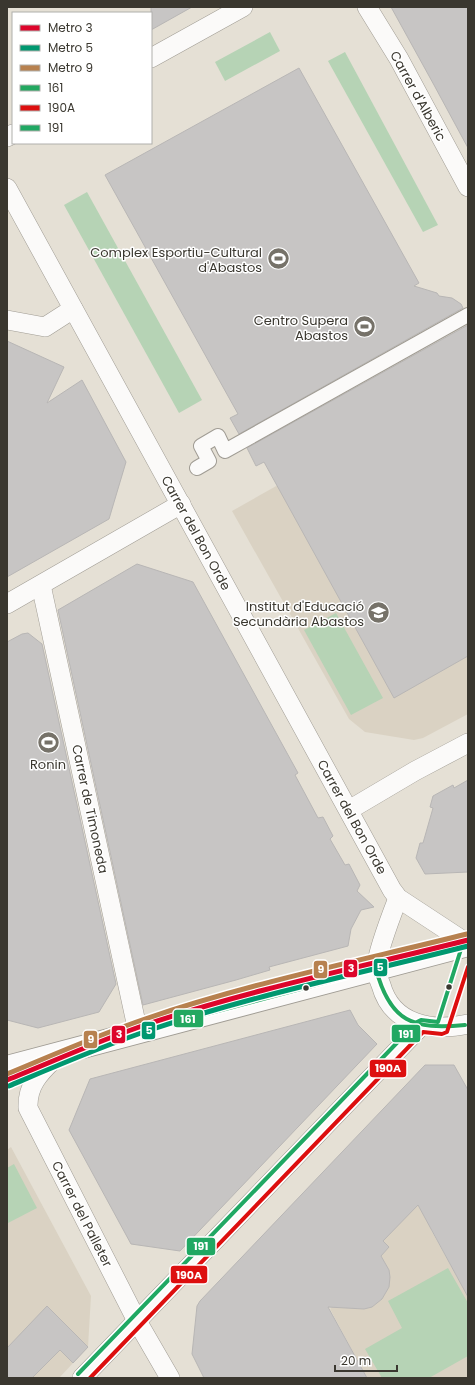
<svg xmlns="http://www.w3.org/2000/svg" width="475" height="1385" viewBox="0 0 475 1385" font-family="Poppins,sans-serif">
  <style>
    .education { fill: #dad2c3 }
    .green { fill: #b6d3b5 }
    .building { fill: #c7c5c4; stroke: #b8b6b5 }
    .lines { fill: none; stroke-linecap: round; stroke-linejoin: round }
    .pedestrian-casing { stroke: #a09c94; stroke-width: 16 }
    .minor-casing { stroke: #a09c94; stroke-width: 20 }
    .secondary-casing { stroke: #a09c94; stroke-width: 24 }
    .pedestrian { stroke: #fbfaf9; stroke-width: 14 }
    .minor { stroke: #fbfaf9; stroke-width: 19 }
    .secondary { stroke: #fbfaf9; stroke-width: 22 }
    .bus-1-casing { stroke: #fff; stroke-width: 7 }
    .bus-2-casing { stroke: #fff; stroke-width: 7 }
    .bus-3-casing { stroke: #fff; stroke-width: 7 }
    .bus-1 { stroke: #23a860; stroke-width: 4 }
    .bus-2 { stroke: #dd0f0f; stroke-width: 4 }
    .bus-3 { stroke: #20a863; stroke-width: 4 }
    .metro-1-casing { stroke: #fff; stroke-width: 8 }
    .metro-2-casing { stroke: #fff; stroke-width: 8 }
    .metro-3-casing { stroke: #fff; stroke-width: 8 }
    .metro-1 { stroke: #dd052b; stroke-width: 5 }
    .metro-2 { stroke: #009870; stroke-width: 5 }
    .metro-3 { stroke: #b7814f; stroke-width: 5 }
    .bus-dot { fill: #3a372f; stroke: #fff; stroke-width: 1.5 }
    .labels { text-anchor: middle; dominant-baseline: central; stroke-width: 3; stroke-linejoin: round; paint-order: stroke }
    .street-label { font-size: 13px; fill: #3a372f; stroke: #fff }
    .poi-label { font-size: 13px; fill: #3a372f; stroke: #fff; text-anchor: end }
    .line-badge { stroke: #fff; stroke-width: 1.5 }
    .badge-label { font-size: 11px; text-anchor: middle; font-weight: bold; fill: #fff }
  </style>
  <rect width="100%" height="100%" fill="#e5e0d5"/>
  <g class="education">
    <polygon points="468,378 468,714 423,738 414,740 365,732 349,719 232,511"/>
    <polygon points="367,1126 440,1225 431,1230 468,1297 468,1378 367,1378 330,1309 338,1301 353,1308 364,1309 372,1307 382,1299 389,1287 389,1270 381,1256 389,1247 383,1241"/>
    <polygon points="11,1147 91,1296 88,1347 59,1378 7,1378 7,1150"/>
  </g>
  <g class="green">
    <polygon points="270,32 280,51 225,81 215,62"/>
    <polygon points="345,52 438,225 423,232 328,61"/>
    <polygon points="87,192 202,400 179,413 64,205"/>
    <polygon points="336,613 383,698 351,715 304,630"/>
    <polygon points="14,1164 37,1208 8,1223 7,1168"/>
    <polygon points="448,1268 468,1303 468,1356 429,1378 382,1378 365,1349 402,1328 388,1301"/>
  </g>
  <g class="building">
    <polygon points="151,7 192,7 151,30"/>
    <polygon points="391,7 468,7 468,148 434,85"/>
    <polygon points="299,68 419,283 414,286 437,293 439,296 452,298 461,304 463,308 239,434 230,418 238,414 105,175"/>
    <polygon points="468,325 468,656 394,698 264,462 256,466 247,448"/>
    <polygon points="7,341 64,367 47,403 82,380 126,462 109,519 7,577"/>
    <polygon points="137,564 193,582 298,773 295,775 318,818 323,817 333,836 330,839 345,865 349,864 360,885 357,891 374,907 361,910 351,929 348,946 269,967 270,970 236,980 143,1005 58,610"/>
    <polygon points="28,633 42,644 116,984 99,1012 38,1028 7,1020 7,642 22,634"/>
    <polygon points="468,780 468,872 425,874 416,858 420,843 423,843 433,808 430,807 433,796 453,785 454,788"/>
    <polygon points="350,1010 358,1025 377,1044 180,1251 131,1244 69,1130 90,1079"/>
    <polygon points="425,1065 454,1065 468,1090 468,1297 418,1205 383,1241 389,1247 381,1256 389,1270 390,1277 389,1287 382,1299 372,1307 364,1309 328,1307 367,1378 204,1378 192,1354 197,1306 200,1301"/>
    <polygon points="47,1306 88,1347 73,1363 60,1350 32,1378 7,1378 7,1348"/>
  </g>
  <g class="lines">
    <defs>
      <polyline id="pedestrian" points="197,468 209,461 201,446 218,436 225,451 468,315"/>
      <g id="minor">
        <polyline points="367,7 399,59 468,187"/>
        <polyline points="151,58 243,7"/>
        <polyline points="7,137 13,134"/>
        <polyline points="7,188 392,890 398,898 468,944"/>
        <polyline points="7,320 45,327 73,309"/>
        <polyline points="41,585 138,1032"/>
        <polyline points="7,604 181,504"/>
        <polyline points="349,810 415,771 468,743"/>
        <path d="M398,898C391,916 378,949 376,968C376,973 379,980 381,985C392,1025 432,1032 468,1024"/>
        <path d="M60,1053C43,1070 27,1082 28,1108L137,1321L170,1378"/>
        <polyline points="82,1378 421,1026"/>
      </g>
      <polyline id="secondary" points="7,1067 468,945"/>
    </defs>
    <use href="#pedestrian" class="pedestrian-casing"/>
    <use href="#minor" class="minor-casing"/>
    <use href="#secondary" class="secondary-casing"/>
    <use href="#pedestrian" class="pedestrian"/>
    <use href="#minor" class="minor"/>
    <use href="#secondary" class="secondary"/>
    <defs>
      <g id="bus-1">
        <path d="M376,969C390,1022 413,1030 465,1025"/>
        <polyline points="7,1084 60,1053 376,969"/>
      </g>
      <polyline id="bus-2" points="90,1378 423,1032 442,1034 447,1032 468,967"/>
      <polyline id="bus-3" points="78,1374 417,1022 421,1020 438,1022 462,946"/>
    </defs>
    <use href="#bus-1" class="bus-1-casing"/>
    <use href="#bus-2" class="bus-2-casing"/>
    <use href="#bus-3" class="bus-3-casing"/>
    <use href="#bus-1" class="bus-1"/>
    <use href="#bus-2" class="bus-2"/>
    <use href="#bus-3" class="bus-3"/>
    <defs>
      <path id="metro-1" d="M7,1080C54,1061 100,1040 148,1024C253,989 361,967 468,940"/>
      <path id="metro-2" d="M9,1086C56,1066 102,1046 150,1030C254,995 362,973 468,946"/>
      <path id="metro-3" d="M7,1074C53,1055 98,1035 145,1019C250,983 359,961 467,934"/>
    </defs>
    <use href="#metro-1" class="metro-1-casing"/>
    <use href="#metro-2" class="metro-2-casing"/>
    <use href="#metro-3" class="metro-3-casing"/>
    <use href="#metro-1" class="metro-1"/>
    <use href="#metro-2" class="metro-2"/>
    <use href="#metro-3" class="metro-3"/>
  </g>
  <defs>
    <symbol id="stadium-disc" viewBox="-11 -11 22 22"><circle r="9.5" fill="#767269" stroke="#fff"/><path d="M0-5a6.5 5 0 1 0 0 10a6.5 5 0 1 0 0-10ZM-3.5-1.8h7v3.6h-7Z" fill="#fff"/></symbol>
    <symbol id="school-disc" viewBox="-11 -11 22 22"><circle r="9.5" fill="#767269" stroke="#fff"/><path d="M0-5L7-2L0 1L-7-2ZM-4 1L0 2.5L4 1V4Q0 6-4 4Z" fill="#fff"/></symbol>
  </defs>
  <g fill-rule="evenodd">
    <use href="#stadium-disc" x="266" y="246" width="25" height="25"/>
    <use href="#stadium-disc" x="352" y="314" width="25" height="25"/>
    <use href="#school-disc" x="366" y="600" width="25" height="25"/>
    <use href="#stadium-disc" x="36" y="730" width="25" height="25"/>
  </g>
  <g class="bus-dot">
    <circle cx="449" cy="987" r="3.5"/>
    <circle cx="306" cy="988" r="3.5"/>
  </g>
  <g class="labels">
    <g class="street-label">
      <text transform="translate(418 96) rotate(61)">Carrer d'Alberic</text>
      <text transform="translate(196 533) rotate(61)">Carrer del Bon Orde</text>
      <text transform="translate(90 809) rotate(78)">Carrer de Timoneda</text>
      <text transform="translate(352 817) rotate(61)">Carrer del Bon Orde</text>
      <text transform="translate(82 1214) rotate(63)">Carrer del Palleter</text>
    </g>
    <g class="poi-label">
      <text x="262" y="252">Complex Esportiu-Cultural<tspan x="262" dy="15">d'Abastos</tspan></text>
      <text x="348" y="320">Centro Supera<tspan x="348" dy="15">Abastos</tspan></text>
      <text x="364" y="606">Institut d'Educació<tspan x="364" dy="15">Secundària Abastos</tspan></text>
      <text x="48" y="764" text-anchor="middle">Ronin</text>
    </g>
  </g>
  <g class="line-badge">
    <rect x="373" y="958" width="15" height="19" rx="4" fill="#009870"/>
    <rect x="343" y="959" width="15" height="19" rx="4" fill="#dd052b"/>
    <rect x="313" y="960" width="15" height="19" rx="4" fill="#b7814f"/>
    <rect x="173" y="1009" width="31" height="19" rx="4" fill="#23a860"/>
    <rect x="141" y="1021" width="15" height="19" rx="4" fill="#009870"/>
    <rect x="391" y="1024" width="30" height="19" rx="4" fill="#20a863"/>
    <rect x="111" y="1025" width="15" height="19" rx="4" fill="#dd052b"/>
    <rect x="83" y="1030" width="15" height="19" rx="4" fill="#b7814f"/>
    <rect x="369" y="1059" width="38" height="19" rx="4" fill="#dd0f0f"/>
    <rect x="186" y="1237" width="30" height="19" rx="4" fill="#20a863"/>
    <rect x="170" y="1265" width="38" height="19" rx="4" fill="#dd0f0f"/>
  </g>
  <g class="badge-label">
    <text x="380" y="971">5</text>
    <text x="351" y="972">3</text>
    <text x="321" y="973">9</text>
    <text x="188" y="1023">161</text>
    <text x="149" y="1034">5</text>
    <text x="406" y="1038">191</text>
    <text x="119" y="1038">3</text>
    <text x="91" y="1043">9</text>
    <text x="388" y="1072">190A</text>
    <text x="201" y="1250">191</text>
    <text x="189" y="1279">190A</text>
  </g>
  <rect width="475" height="1385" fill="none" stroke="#3a372f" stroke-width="16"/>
  <rect x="12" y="12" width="140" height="132" fill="#ffffff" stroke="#b0afac"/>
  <rect x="20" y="25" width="20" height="6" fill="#dd052b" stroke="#b0afac"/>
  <text x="48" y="32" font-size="12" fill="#3a372f">Metro 3</text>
  <rect x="20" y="45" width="20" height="6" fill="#009870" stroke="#b0afac"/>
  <text x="48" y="52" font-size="12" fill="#3a372f">Metro 5</text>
  <rect x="20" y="65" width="20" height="6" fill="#b7814f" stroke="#b0afac"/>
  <text x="48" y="72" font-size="12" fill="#3a372f">Metro 9</text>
  <rect x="20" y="85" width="20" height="6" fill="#23a860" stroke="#b0afac"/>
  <text x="48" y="92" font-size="12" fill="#3a372f">161</text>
  <rect x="20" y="105" width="20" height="6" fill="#dd0f0f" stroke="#b0afac"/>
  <text x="48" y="112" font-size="12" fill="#3a372f">190A</text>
  <rect x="20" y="125" width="20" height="6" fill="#20a863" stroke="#b0afac"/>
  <text x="48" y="132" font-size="12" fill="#3a372f">191</text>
  <path d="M335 1365v6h62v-6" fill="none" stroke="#3a372f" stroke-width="2"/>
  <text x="341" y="1365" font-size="12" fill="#3a372f" stroke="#ffffff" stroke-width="3" paint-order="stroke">20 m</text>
</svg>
